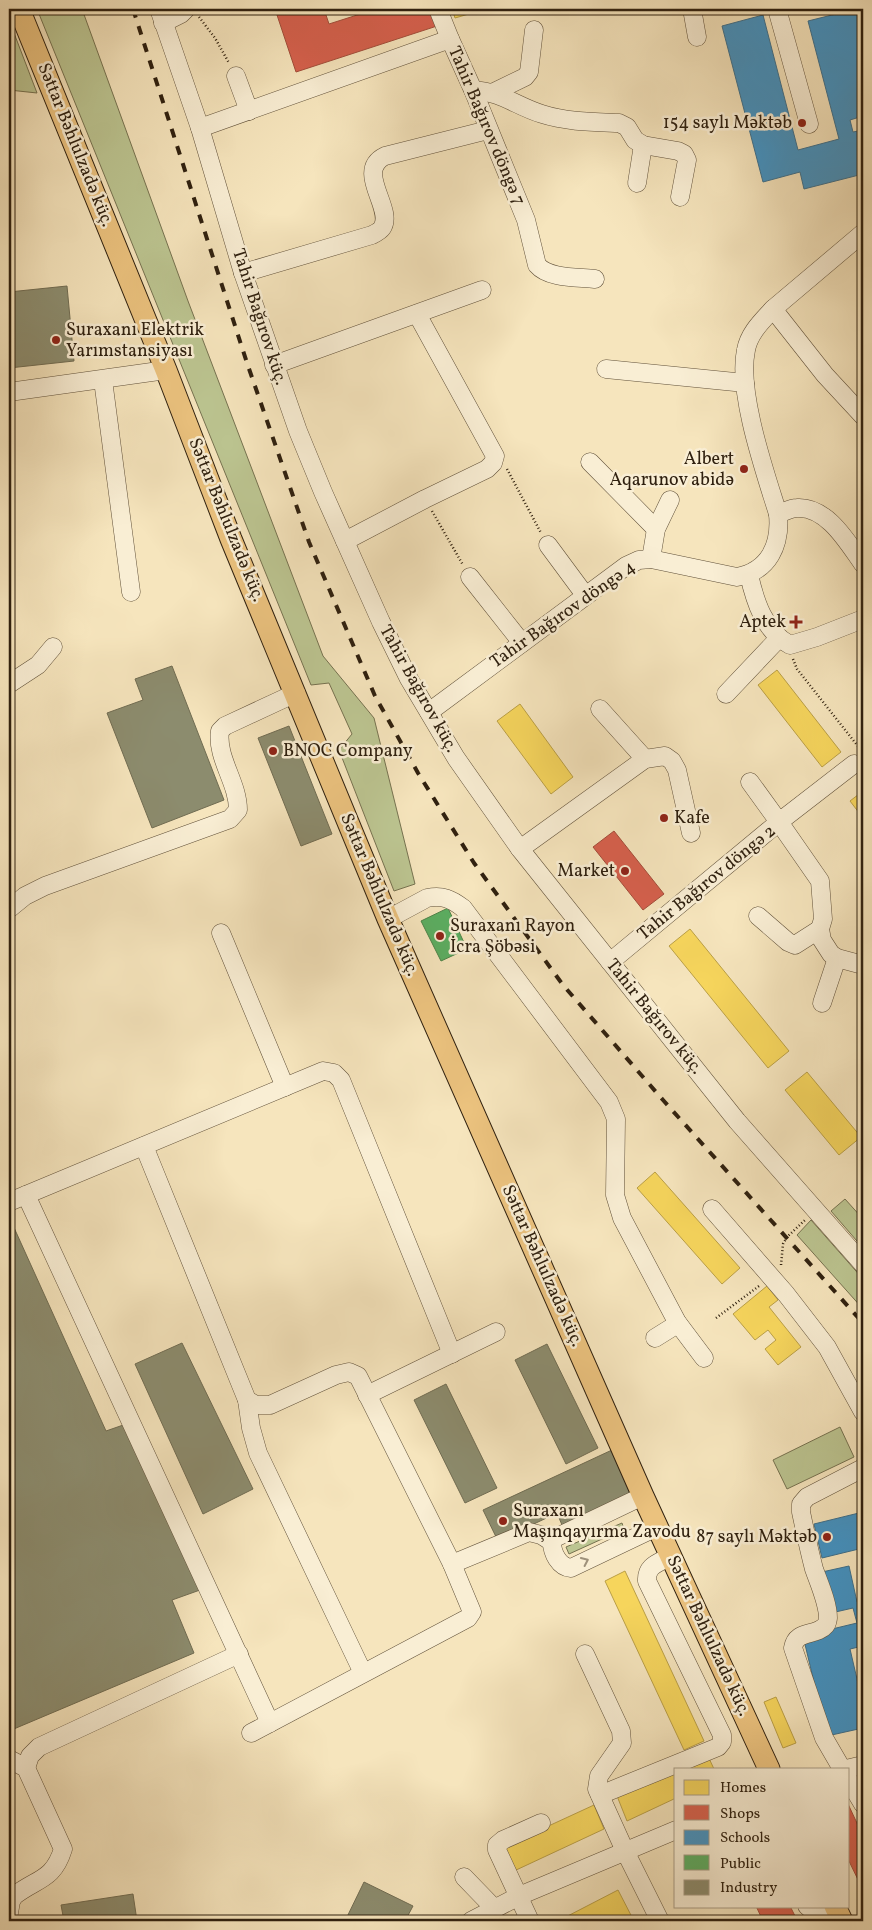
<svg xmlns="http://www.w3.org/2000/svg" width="872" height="1930" viewBox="0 0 872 1930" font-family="Vollkorn,serif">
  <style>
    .green { fill: #bcc591; stroke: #767250 }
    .homes { fill: #f6d55c; stroke: #ba9f45 }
    .shops { fill: #d6604d; stroke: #a44d3a }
    .schools { fill: #4393c3; stroke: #3d708d }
    .public { fill: #5aae61; stroke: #4d8348 }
    .industry { fill: #8c8c6e; stroke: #706c52 }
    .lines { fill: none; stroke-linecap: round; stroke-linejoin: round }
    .minor-casing { stroke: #61513a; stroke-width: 19 }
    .major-casing { stroke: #2f200f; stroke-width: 23 }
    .path { stroke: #2f200f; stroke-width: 2.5; stroke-dasharray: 1 2.5; stroke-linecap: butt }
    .minor { stroke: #f9eed4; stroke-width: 18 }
    .major { stroke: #ebc27e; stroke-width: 21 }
    .rail { stroke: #2f200f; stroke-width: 4; stroke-dasharray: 9 9; stroke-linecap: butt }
    .oneway { stroke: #9e917b }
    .poi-dot { fill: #8f2418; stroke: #f9eed4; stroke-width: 2 }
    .labels { text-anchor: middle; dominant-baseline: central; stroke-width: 5; stroke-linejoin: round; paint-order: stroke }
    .poi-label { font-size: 18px; fill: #2f200f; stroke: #f9eed4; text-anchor: end }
    .street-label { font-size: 18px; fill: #2f200f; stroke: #f9eed4 }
  </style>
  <rect width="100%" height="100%" fill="#f6e5bd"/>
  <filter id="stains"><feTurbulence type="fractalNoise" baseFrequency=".004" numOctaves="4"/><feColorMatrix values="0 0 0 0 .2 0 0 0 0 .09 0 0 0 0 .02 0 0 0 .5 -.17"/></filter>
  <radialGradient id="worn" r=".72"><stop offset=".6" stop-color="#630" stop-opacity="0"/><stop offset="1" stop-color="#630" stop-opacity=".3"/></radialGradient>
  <g class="green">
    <polygon points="37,9 82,9 188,301 323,656 374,718 415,884 394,891 339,750 352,734 329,683 311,685"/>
    <polygon points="9,20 37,93 9,90"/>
    <polygon points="845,1199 863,1219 863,1248 831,1211"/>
    <polygon points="811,1220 863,1279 863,1309 797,1235"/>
    <polygon points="840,1427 854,1457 787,1489 773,1460"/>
    <polygon points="622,1523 624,1529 569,1554 566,1547"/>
  </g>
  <g class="homes">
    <polygon points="452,9 486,9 455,18"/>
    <polygon points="777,670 841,752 822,767 758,685"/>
    <polygon points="520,704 573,777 551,794 497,721"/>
    <polygon points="863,791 863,818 850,801"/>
    <polygon points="690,929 789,1051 768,1068 669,946"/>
    <polygon points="807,1072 861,1137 839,1155 785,1090"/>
    <polygon points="655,1172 740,1268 722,1284 637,1188"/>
    <polygon points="767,1286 778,1300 769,1307 801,1347 778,1365 765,1349 776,1340 768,1330 755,1340 733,1314"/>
    <polygon points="625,1571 704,1741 684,1750 605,1581"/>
    <polygon points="776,1697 796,1743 783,1748 764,1702"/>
    <polygon points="707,1754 714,1769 676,1769 676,1798 627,1821 617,1796"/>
    <polygon points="594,1805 604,1829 514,1871 503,1847"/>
    <polygon points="618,1890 634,1921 558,1921"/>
  </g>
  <g class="shops">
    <polygon points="275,9 324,9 329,24 376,9 431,9 437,26 296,72"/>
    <polygon points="614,831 664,894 643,910 593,847"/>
    <polygon points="848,1804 863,1836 863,1890 848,1859"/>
    <polygon points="756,1906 790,1906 796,1918 789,1921 763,1921"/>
  </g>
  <g class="schools">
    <polygon points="856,9 863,9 863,116 850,120 853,132 863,130 863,174 804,189 800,172 763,182 722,26 763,15 798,150 839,139 808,21"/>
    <polygon points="863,1512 863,1548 822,1558 814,1524"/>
    <polygon points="849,1566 857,1602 863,1601 863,1646 850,1649 863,1705 863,1728 827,1736 803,1636 857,1623 853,1608 831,1613 822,1572"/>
  </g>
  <polygon class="public" points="448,908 467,949 441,961 421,921"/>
  <g class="industry">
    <polygon points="67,286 74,361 9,368 9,292"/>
    <polygon points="172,666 224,800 152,828 107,713 143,700 135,679"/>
    <polygon points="289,726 332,834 301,846 258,738"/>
    <polygon points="11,1221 106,1431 129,1423 200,1590 172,1600 194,1653 9,1731 9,1222"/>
    <polygon points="182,1343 253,1489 203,1514 135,1364"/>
    <polygon points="547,1344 598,1448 566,1464 515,1360"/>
    <polygon points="446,1384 497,1488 465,1503 414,1400"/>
    <polygon points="612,1450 632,1492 562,1525 557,1513 498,1541 483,1510"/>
    <polygon points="364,1882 413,1906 405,1921 345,1921"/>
    <polygon points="133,1894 137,1921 64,1921 61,1905"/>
  </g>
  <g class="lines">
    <defs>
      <g id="minor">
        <polyline points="159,9 200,128 243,273 298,431 323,492 381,622 409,679 456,758 520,849 737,1121 863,1264"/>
        <polyline points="438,9 450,39"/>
        <polyline points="692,9 697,37"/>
        <polyline points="777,9 809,124"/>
        <polyline points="163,23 181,14 186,9"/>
        <polyline points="236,76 249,111"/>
        <path d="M473,90C502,92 516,106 542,114C567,122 593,122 619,123L627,127L635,140L643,145L678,151L684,154L687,160L680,197"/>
        <polyline points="494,92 525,77 529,72 534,30"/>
        <path d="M200,128L450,39L473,90L526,220L537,265C549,279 578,277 595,279"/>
        <polyline points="637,183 643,145"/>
        <polyline points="863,233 773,309 825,375 863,416"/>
        <path d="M243,273L372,235C376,233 380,231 382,228C395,209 354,171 385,156L488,130"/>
        <polyline points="274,365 482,290"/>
        <polyline points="606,369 745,383"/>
        <polyline points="103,380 131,592"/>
        <polyline points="9,392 166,370"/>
        <polyline points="590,462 656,529"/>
        <path d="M778,514C784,512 791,508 797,508C827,506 848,543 863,564"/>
        <polyline points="345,541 425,499 487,469 493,463 495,456 417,314"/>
        <polyline points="548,545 585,595"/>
        <polyline points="651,559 656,529 670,500"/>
        <path d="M749,575C755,601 764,631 790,645L817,637L863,619"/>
        <polyline points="470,577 522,643"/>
        <polyline points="9,684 38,665 53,647"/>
        <polyline points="726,694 779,638"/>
        <polyline points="600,709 645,759"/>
        <path d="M429,712L626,566L639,560L651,559L737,577C769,571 781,545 778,514C765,472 737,392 746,350C749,333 762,321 773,309"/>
        <polyline points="750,782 779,822 854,764"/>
        <polyline points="520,849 645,759 665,756 672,761 677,770 691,833"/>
        <path d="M9,909L25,896L45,886L230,819L238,810C238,782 216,758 220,731L225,726L296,693"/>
        <polyline points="758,916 788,942 795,945 820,929"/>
        <path d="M388,919L427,898C443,895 451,899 463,908L609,1102L616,1119L615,1195L622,1218L677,1322L704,1358"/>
        <polyline points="221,933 285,1087"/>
        <polyline points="610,962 779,822 820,881 823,919 820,929 822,940 831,954 837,958 863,965"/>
        <polyline points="822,1003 837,958"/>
        <polyline points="144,1146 247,1400 256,1405 270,1405 336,1375 349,1372 358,1376 452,1564 472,1612 468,1618 251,1733"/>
        <polyline points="26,1195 270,1723"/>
        <polyline points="9,1202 323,1071 334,1073 341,1080 452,1354"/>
        <polyline points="712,1209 786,1294 827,1347 863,1412"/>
        <polyline points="655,1338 671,1328 677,1322"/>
        <polyline points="367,1395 496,1332"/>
        <polyline points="247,1400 251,1428 258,1453 363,1673"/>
        <path d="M643,1496L555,1538L552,1542C552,1553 559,1567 571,1568L657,1527"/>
        <polyline points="452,1564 529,1532 541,1535 552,1542"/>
        <polyline points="585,1654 621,1731 622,1743 599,1776 597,1789 625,1851 660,1921"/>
        <path d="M9,1759L26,1768L63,1849C53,1881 37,1878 14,1896L11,1901L9,1913"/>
        <polyline points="26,1768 30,1756 39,1747 239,1654"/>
        <path d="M842,1769L824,1738L793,1648C796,1629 816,1637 826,1625C827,1624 828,1619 828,1618C828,1603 819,1583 814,1569C809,1550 805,1531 801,1512V1504L807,1497L863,1468"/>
        <polyline points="846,1769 863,1765"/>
        <polyline points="848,1779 863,1804"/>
        <path d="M600,1795L718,1747L722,1742V1735L647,1581C646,1565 659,1563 671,1556"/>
        <polyline points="464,1877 494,1908"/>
        <path d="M807,1906C815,1914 820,1911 829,1906"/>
        <polyline points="471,1921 519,1896 676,1830"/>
        <polyline points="530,1921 497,1850 497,1845 503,1840 541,1823"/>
      </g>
      <g id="major">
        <polyline points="19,9 166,370 231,539 388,919 643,1496 769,1769"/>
        <polyline points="835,1906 842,1921"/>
      </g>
    </defs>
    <use href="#minor" class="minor-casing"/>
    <use href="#major" class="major-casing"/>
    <g class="path">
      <polyline points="199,17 215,38 229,63"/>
      <polyline points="507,469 541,533"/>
      <polyline points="432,511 463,565"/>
      <polyline points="793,659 797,669 861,750"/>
      <polyline points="781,1265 783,1244 787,1237 805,1220"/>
      <polyline points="716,1318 759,1286"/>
    </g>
    <use href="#minor" class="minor"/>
    <use href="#major" class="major"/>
    <polyline class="rail" points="133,9 247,363 309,542 375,696 418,773 474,863 563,985 663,1100 863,1323"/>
  </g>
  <defs><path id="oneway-chevron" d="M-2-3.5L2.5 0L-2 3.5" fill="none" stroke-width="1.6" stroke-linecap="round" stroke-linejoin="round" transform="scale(1.25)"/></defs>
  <use class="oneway" href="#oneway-chevron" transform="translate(585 1561) rotate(-25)"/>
  <g class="poi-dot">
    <circle cx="802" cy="123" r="5"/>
    <circle cx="56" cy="340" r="5"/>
    <circle cx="744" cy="469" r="5"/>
    <path d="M793.5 614.5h5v5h5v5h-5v5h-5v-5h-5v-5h5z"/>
    <circle cx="273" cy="751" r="5"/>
    <circle cx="664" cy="818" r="5"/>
    <circle cx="625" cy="871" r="5"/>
    <circle cx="440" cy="936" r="5"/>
    <circle cx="503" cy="1521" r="5"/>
    <circle cx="827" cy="1537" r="5"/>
  </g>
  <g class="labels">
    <g class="poi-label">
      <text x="792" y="123">154 saylı Məktəb</text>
      <text x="66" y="330" text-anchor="start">Suraxanı Elektrik<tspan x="66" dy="21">Yarımstansiyası</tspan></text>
      <text x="734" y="459">Albert<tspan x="734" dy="21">Aqarunov abidə</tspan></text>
      <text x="786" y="622">Aptek</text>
      <text x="283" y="751" text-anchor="start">BNOC Company</text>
      <text x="674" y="818" text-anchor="start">Kafe</text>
      <text x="615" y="871">Market</text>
      <text x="450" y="926" text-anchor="start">Suraxanı Rayon<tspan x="450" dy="21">İcra Şöbəsi</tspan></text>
      <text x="513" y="1511" text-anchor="start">Suraxanı<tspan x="513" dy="21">Maşınqayırma Zavodu</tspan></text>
      <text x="817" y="1537">87 saylı Məktəb</text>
    </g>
    <g class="street-label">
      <text transform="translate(486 126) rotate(67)">Tahir Bağırov döngə 7</text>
      <text transform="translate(75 145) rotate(68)">Səttar Bəhlulzadə küç.</text>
      <text transform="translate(259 317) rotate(72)">Tahir Bağırov küç.</text>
      <text transform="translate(226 520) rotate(68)">Səttar Bəhlulzadə küç.</text>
      <text transform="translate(563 615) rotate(-35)">Tahir Bağırov döngə 4</text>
      <text transform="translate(418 689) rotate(61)">Tahir Bağırov küç.</text>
      <text transform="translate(707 883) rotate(-39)">Tahir Bağırov döngə 2</text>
      <text transform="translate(379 895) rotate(67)">Səttar Bəhlulzadə küç.</text>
      <text transform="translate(654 1017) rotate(51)">Tahir Bağırov küç.</text>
      <text transform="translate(542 1266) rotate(66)">Səttar Bəhlulzadə küç.</text>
      <text transform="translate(708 1636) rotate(65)">Səttar Bəhlulzadə küç.</text>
    </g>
  </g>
  <rect width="872" height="1930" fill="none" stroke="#f6e5bd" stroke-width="30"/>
  <rect x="10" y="10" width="852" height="1910" fill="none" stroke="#2f200f" stroke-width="2.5"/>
  <rect x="15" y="15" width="842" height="1900" fill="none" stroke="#2f200f"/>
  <rect x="674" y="1768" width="175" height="140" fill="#f9eed4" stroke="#a89c85"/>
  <rect x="684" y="1780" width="25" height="15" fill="#f6d55c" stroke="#a89c85"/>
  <text x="720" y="1792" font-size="15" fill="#2f200f">Homes</text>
  <rect x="684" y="1805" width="25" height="15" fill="#d6604d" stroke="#a89c85"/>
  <text x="720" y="1818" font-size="15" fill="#2f200f">Shops</text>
  <rect x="684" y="1830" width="25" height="15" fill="#4393c3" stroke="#a89c85"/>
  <text x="720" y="1842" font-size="15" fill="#2f200f">Schools</text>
  <rect x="684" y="1855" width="25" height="15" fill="#5aae61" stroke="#a89c85"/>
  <text x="720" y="1868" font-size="15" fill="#2f200f">Public</text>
  <rect x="684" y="1880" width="25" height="15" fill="#8c8c6e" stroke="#a89c85"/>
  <text x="720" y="1892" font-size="15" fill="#2f200f">Industry</text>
  <rect width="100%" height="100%" filter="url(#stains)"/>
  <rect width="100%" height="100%" fill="url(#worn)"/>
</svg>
